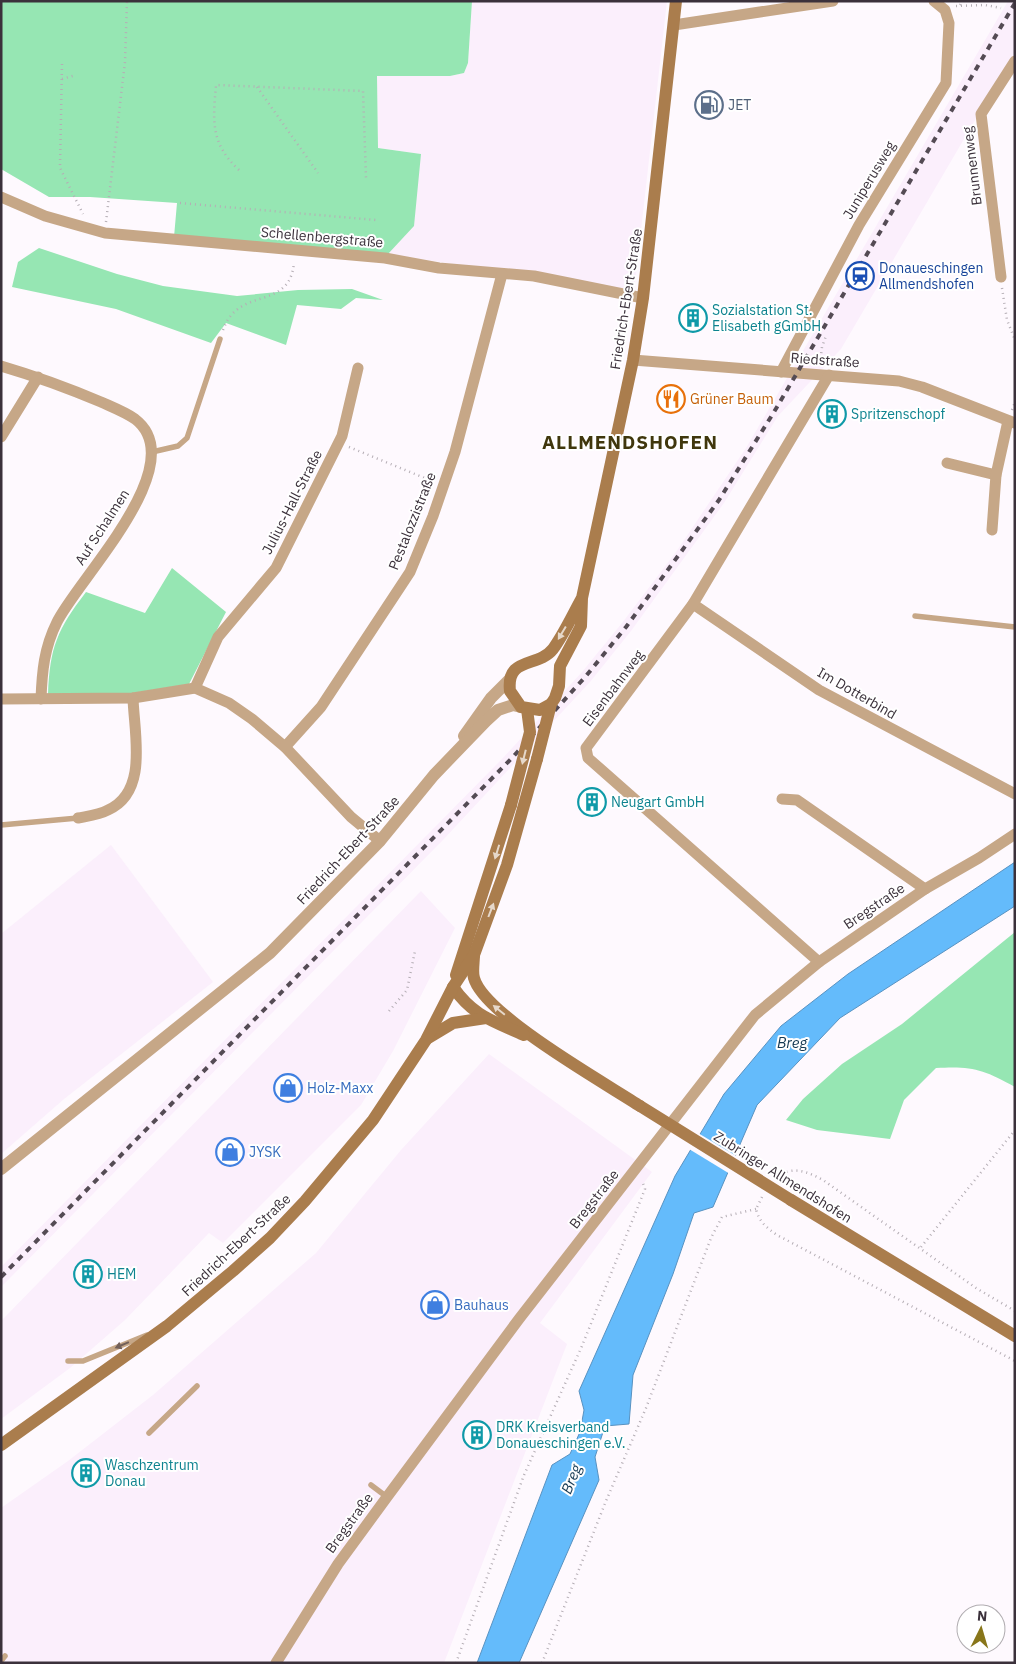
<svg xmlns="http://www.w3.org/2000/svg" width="1016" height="1664" viewBox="0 0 1016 1664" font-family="'IBM Plex Sans',sans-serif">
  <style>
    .built { fill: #fbeffc }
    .green { fill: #96e6b3 }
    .water { fill: #64bbfb; stroke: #5892c1 }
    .pier { fill: #fef9fe }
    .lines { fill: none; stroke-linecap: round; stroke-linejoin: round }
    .path { stroke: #b5aeb5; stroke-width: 2.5; stroke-dasharray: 1 4; stroke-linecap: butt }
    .service { stroke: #c6a787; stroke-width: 5.5 }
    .minor { stroke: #c6a787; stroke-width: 11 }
    .tertiary { stroke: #c6a787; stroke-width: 12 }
    .secondary { stroke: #aa7d4d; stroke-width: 12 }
    .rail { stroke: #544b54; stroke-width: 4; stroke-dasharray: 6 6; stroke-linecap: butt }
    .secondary-bridge { stroke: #aa7d4d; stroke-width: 12 }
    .oneway { fill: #e6d8ca }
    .oneway2 { fill: #736059 }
    .labels { text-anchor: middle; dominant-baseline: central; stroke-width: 4; stroke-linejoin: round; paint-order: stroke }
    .service-label { font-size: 14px; fill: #4e5e75; stroke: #fff; text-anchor: start }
    .street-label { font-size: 14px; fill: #3b313b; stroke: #fff }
    .transit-label { font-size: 14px; fill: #164399; stroke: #fff; text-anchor: start }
    .culture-label { font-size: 14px; fill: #0d838f; stroke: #fff; text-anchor: start }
    .food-label { font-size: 14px; fill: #c56008; stroke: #fff; text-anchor: start }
    .shop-label { font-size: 14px; fill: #366cbe; stroke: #fff; text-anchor: start }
    .water-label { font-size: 15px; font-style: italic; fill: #143953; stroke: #fff }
    .district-label { font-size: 19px; font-weight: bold; letter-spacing: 1px; fill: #40370d; stroke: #fff }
  </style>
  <rect width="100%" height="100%" fill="#fef9fe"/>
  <g class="built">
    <polygon points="472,1 667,1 634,292 388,254 421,154 378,148 377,76 450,76 464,73 468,63"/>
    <polygon points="1008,1 1015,1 1015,52 841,349 778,416 724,503 631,631 590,682 443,840 1,1287 1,1267 501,760 582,672 622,623 676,552 746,448"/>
    <polygon points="111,845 213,982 64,1099 1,1154 1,934"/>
    <polygon points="421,891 455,928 393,1051 361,1105 223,1243 209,1233 125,1320 70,1368 1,1419 1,1321"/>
    <polygon points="489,1054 652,1172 540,1323 567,1344 444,1663 1,1663 1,1508 68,1461 153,1395 316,1253 401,1150"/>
  </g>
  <g class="green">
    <polygon points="1,1 472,1 468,63 464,73 450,76 377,76 378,148 421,154 414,226 388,254 174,237 177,203 90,197 49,197 1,169"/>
    <polygon points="39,248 117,274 163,286 237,296 298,290 352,289 383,300 356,298 341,309 297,305 286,345 226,323 211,343 116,309 12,287 18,262"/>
    <path d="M172,568L226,612L189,684L133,693L48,694C50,647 57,630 86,592L145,613Z"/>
    <path d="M1015,932V1087C983,1069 972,1066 936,1068L904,1100L890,1139L817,1130L786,1120L803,1099L842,1064L902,1024Z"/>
  </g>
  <polygon class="water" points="1015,862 1015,906 840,1018 757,1105 713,1207 694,1213 673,1274 633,1375 629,1424 605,1426 595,1457 599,1480 519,1663 477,1663 552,1465 570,1454 580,1432 584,1410 579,1391 675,1176 724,1094 781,1026 848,974"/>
  <polygon class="pier" points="698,1133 738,1157 730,1174 689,1149"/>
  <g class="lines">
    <g class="path">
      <polyline points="960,5 963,1"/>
      <polyline points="956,6 985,5 1001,8"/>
      <polyline points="62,64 60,168 83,214"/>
      <polyline points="62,79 76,75"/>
      <polyline points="257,87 318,173"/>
      <path d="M239,170C210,143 213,121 216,85L363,91L366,178"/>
      <polyline points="180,203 376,220"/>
      <polyline points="106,222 125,62 127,1"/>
      <polyline points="1002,288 1007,320 1015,340"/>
      <path d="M223,330C239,285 289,312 294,263"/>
      <polyline points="820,363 822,347 826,336"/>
      <polyline points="1012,410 1015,402"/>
      <polyline points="349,447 432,481"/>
      <polyline points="389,1011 407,990 415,951"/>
      <path d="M778,1177C792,1165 808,1172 823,1180L976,1288L1015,1311"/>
      <path d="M762,1197L756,1209C759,1222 767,1228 777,1235L1015,1361"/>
      <polyline points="921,1247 1015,1130"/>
      <polyline points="456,1663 524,1475 582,1346 645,1189 642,1180"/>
      <polyline points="542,1663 606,1501 646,1408 711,1238 722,1217 756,1209"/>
    </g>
    <g class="service">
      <polyline points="152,452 178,446 187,438 220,339"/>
      <polyline points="915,616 1015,627"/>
      <polyline points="1,825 78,818"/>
      <polyline points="68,1361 83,1361 147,1335"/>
      <polyline points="149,1433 197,1386"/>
      <polyline points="371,1485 387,1497"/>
      <polyline points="1,1661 5,1656"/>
    </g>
    <g class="minor">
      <polyline points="674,25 833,1"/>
      <polyline points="1,197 45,216 105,233 385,258 439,268 534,276 643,298"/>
      <polyline points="1001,277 981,114 1015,61"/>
      <polyline points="633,360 899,381 922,387 1015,423"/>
      <path d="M1,366C35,376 68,388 101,402C112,407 125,412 135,419C194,464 77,580 57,622C44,648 42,672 41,699"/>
      <polyline points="781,372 859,225 946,83 949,23 945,10 934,1"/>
      <polyline points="1,437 38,377"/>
      <polyline points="947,463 996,475"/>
      <polyline points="992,530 996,475 1008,421"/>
      <polyline points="693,604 819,690 1015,794"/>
      <polyline points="195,688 218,637 276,568 342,436 358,368"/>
      <polyline points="1,699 133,698 195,688 229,703 252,719 285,747 351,817 380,841"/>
      <polyline points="285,747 321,707 410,572 433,516 455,452 502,274"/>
      <polyline points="782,799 797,800 925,889"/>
      <path d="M78,818C88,816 99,815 108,810C149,792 134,733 133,698"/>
      <polyline points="819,962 588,758 586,748 693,604 829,375"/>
      <polyline points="276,1663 338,1564 387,1497 519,1319 755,1015 819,962 925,889 979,858 1015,834"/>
    </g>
    <g class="tertiary">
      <polyline points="464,736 491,698 510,679"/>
      <polyline points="1,1169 270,953 380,841 434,775 486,721 498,710 513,705 521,707"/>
    </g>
    <g class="secondary">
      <path d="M582,598C573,614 564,634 553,649C538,668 506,656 510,691L521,707L540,710L551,704L555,698L559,686L560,666L581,626L582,598L633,360L643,298L676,1"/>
      <path d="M474,955C474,962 472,972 474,978C484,1015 605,1083 640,1106"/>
      <polyline points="456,975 511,805"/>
      <path d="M453,987C473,1016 493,1021 524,1035"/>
      <polyline points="428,1038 453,1023 486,1018"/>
      <polyline points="791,1200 1015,1336"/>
      <polyline points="1,1445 167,1326 233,1271 270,1238 305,1201 373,1120 426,1040 453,987 474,955 507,865 537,759"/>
    </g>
    <polyline class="rail" points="1,1277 511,759 586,676 626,627 719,500 774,412 1015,3"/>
    <g class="secondary-bridge">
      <polyline points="537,759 551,704"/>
      <polyline points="511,805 530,732 527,709"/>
      <polyline points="640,1106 791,1200"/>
    </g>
  </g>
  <defs><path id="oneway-solid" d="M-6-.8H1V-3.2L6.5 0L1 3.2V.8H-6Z" transform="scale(1.25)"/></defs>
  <g class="oneway">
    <use href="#oneway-solid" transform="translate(562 633) rotate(121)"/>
    <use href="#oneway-solid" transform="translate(524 757) rotate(104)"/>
    <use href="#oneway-solid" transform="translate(497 852) rotate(107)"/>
    <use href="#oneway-solid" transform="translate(491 910) rotate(-69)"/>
    <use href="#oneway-solid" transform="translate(499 1010) rotate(-141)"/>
  </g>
  <use class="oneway2" href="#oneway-solid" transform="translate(122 1345) rotate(157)"/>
  <defs>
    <symbol id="fuel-ring" viewBox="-11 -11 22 22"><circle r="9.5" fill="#fff" stroke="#5c6f8a" stroke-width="1.5"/><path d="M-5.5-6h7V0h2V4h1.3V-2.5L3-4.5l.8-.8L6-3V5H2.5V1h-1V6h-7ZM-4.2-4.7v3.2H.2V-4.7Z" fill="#5c6f8a"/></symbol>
    <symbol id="station-ring" viewBox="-11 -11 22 22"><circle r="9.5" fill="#fff" stroke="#1a4fb4" stroke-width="1.5"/><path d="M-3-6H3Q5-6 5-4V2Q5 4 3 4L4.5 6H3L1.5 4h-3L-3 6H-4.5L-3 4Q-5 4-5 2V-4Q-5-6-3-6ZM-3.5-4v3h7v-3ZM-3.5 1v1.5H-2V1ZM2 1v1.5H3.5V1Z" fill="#1a4fb4"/></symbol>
    <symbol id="building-ring" viewBox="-11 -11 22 22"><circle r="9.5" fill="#fff" stroke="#0f9aa8" stroke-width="1.5"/><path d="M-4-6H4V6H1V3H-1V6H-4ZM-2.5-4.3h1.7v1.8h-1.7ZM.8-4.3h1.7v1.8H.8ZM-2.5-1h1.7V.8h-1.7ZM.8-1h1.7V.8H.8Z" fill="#0f9aa8"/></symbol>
    <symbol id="restaurant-ring" viewBox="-11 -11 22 22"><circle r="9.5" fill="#fff" stroke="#e8710a" stroke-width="1.5"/><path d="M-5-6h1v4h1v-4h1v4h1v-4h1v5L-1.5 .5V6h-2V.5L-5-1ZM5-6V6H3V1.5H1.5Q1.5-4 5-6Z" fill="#e8710a"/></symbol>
    <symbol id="shop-ring" viewBox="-11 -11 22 22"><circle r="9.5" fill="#fff" stroke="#3f7fe0" stroke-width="1.5"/><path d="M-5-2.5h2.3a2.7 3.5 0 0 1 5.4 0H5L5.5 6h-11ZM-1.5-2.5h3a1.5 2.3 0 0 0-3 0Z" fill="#3f7fe0"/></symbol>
  </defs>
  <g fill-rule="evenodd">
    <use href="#fuel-ring" x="693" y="89" width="32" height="32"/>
    <use href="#station-ring" x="844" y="260" width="32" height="32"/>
    <use href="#building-ring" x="677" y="302" width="32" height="32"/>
    <use href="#restaurant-ring" x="655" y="383" width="32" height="32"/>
    <use href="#building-ring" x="816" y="398" width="32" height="32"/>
    <use href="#building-ring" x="576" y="786" width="32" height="32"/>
    <use href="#shop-ring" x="272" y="1072" width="32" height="32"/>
    <use href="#shop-ring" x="214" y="1136" width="32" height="32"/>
    <use href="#building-ring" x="72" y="1258" width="32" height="32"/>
    <use href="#shop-ring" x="419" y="1289" width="32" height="32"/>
    <use href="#building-ring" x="461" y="1419" width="32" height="32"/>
    <use href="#building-ring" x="70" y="1457" width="32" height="32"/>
  </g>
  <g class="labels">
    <g class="service-label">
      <text x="728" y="105">JET</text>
    </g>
    <g class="street-label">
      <text transform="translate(972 166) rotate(-97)">Brunnenweg</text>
      <text transform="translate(869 180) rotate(-59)">Juniperusweg</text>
      <text transform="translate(322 237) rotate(5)">Schellenbergstraße</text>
      <text transform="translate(626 299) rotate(-81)">Friedrich-Ebert-Straße</text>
      <text transform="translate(825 360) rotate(4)">Riedstraße</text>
      <text transform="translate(292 502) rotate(-63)">Julius-Hall-Straße</text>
      <text transform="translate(412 521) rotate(-68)">Pestalozzistraße</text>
      <text transform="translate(102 527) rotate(-57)">Auf Schalmen</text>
      <text transform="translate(613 688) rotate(-53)">Eisenbahnweg</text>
      <text transform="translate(857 693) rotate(30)">Im Dotterbind</text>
      <text transform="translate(348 850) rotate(-47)">Friedrich-Ebert-Straße</text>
      <text transform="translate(874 906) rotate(-34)">Bregstraße</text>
      <text transform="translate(783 1177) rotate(32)">Zubringer Allmendshofen</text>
      <text transform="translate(594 1199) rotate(-52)">Bregstraße</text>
      <text transform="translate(236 1245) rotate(-43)">Friedrich-Ebert-Straße</text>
      <text transform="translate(349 1523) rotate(-54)">Bregstraße</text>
    </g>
    <g class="transit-label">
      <text x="879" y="268">Donaueschingen<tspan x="879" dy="16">Allmendshofen</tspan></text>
    </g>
    <g class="culture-label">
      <text x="712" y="310">Sozialstation St.<tspan x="712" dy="16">Elisabeth gGmbH</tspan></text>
      <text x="851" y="414">Spritzenschopf</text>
      <text x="611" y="802">Neugart GmbH</text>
      <text x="107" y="1274">HEM</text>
      <text x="496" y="1427">DRK Kreisverband<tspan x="496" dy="16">Donaueschingen e.V.</tspan></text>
      <text x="105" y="1465">Waschzentrum<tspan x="105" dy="16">Donau</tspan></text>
    </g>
    <g class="food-label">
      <text x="690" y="399">Grüner Baum</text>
    </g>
    <g class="shop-label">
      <text x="307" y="1088">Holz-Maxx</text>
      <text x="249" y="1152">JYSK</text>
      <text x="454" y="1305">Bauhaus</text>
    </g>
    <g class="water-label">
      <text x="792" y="1042">Breg</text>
      <text transform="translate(571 1479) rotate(-68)">Breg</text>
    </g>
    <g class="district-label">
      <text x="630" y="442">ALLMENDSHOFEN</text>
    </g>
  </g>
  <rect width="1016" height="1664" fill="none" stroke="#3b313b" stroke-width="5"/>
  <g transform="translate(981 1629) rotate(5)"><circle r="24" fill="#ffffff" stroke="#b1adb1"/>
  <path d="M0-4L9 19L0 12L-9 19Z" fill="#88761a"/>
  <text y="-8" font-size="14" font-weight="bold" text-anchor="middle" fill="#3b313b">N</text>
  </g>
</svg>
